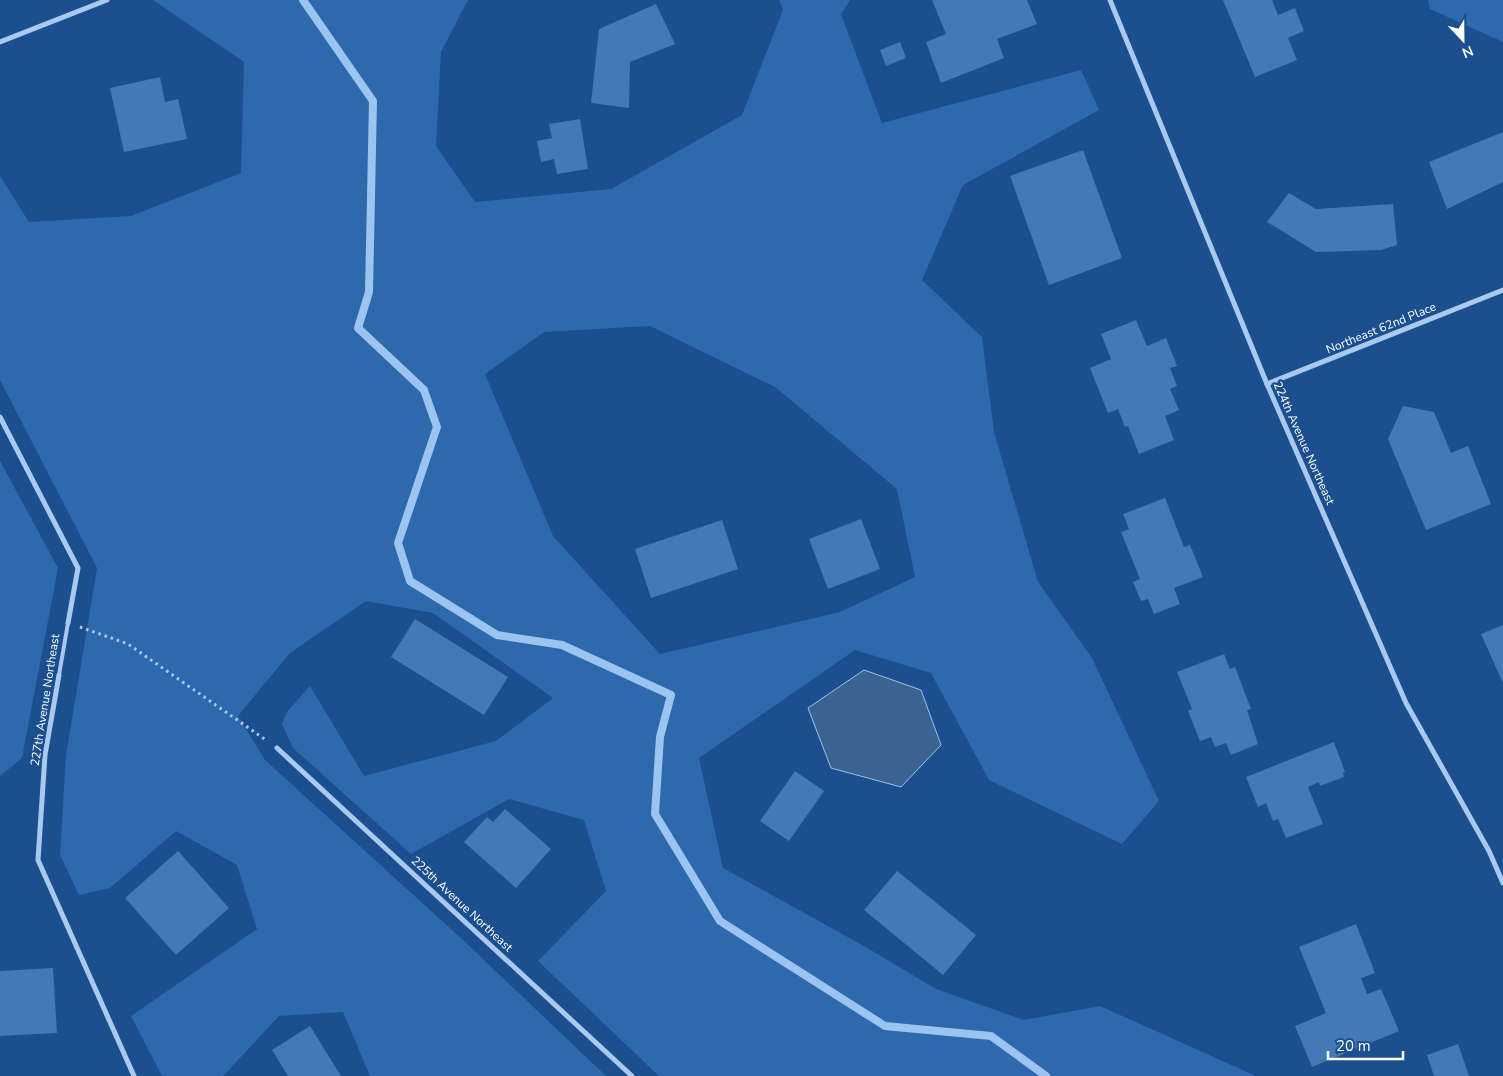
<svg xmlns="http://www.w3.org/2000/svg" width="1503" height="1076" viewBox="0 0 1503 1076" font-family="'Nunito Sans',sans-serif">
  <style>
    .green { fill: #2e69ad; fill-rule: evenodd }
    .water { fill: #3c6290; stroke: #9cc4f0 }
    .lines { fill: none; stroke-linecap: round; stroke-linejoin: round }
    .stream { stroke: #9cc4f0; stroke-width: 8 }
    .building { fill: #4478b7 }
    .path { stroke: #a9c9ee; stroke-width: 3; stroke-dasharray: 2.5 4; stroke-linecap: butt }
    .service { stroke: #a9c9ee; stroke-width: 4 }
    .minor { stroke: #a9c9ee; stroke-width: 5 }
    .labels { text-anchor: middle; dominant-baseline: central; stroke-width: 4.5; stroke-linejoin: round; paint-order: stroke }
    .street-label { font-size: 12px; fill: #fff; stroke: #1b4f8f }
  </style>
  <rect width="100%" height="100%" fill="#1b4f8f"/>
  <g class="green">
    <path d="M153,0H468L441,52L436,146L475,202L611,189L742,115L783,10L779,0H850L841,14L882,123L1081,70L1099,110L963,185L922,280L982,337L994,432L1038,582L1092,658L1159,801L1122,844L989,780L931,673L855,650L699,758L723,868L864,946L936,989L1024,1020L1100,1006L1256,1076H659L538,961L606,891L584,820L509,799L411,854L293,748L282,724L287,712L310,686L364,776L496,741L553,698L433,613L366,601L290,653L238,716L265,760L463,940L606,1076H370L343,1012L279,1016L223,1076H162L131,1016L257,929L237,865L176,831L110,888L79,895L60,855L66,755L97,568L0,380V176L29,222L131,216L241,173L244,62ZM650,326L775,387L897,489L915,577L840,612L660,654L553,536L485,374L544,332Z"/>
    <polygon points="1428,0 1503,0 1503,42 1430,9"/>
    <polygon points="0,461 58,568 22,758 0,776"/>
  </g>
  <polygon class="water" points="864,670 921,690 941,745 901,787 831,768 808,708"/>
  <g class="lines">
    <polyline class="stream" points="303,0 373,101 369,292 358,328 424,390 437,427 398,543 410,581 497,635 562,645 671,695 660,737 655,814 720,921 885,1026 991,1036 1046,1076"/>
  </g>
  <g class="building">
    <polygon points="932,0 1027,0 1037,24 997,39 1004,58 941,83 926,42 946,34"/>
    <polygon points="1223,0 1272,0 1278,15 1295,8 1304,31 1288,38 1297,60 1255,77"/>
    <polygon points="656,4 675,44 630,62 629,108 591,103 599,29"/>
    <polygon points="900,42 906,58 886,66 880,50"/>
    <polygon points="160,77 165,102 178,99 187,139 124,152 110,88"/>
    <polygon points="580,119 588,169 557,174 554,159 541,162 537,141 552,138 549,124"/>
    <polygon points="1503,132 1503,182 1447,209 1429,162"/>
    <polygon points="1083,150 1122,258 1049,285 1010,176"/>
    <polygon points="1289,193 1316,209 1393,204 1397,245 1381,250 1316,252 1267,222"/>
    <polygon points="1136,320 1147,346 1166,338 1177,366 1170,368 1177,386 1170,389 1179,410 1165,416 1174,440 1139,454 1128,426 1125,427 1118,409 1108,413 1090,368 1111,359 1101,334"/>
    <polygon points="1403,406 1434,412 1451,453 1468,446 1491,504 1426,530 1388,439"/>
    <polygon points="1165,498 1184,547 1190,545 1203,577 1174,588 1180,604 1154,614 1148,599 1141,601 1133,582 1140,579 1121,532 1129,529 1123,514"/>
    <polygon points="861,519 880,569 828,589 809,539"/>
    <polygon points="722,520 738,569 651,598 635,549"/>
    <polygon points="415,619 508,677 484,715 391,657"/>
    <polygon points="1503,625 1503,683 1481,634"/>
    <polygon points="1224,654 1230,669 1235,667 1251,709 1247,710 1258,744 1231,755 1226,743 1215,747 1211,737 1200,741 1188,711 1192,709 1177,672"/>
    <polygon points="1334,742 1345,772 1343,773 1344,777 1320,786 1319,782 1308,787 1323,824 1286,838 1278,819 1273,821 1266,803 1258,807 1246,777"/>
    <polygon points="795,771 824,791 789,841 760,821"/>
    <polygon points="505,809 551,849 516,888 464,842 487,817 493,822"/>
    <polygon points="178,851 229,908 176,955 125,898"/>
    <polygon points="897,871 976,935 943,975 864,910"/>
    <polygon points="1356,924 1375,973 1361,978 1367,994 1381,989 1399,1031 1312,1067 1295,1026 1326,1013 1299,947"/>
    <polygon points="53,968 57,1033 0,1036 0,971"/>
    <polygon points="310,1026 341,1076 288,1076 272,1050"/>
    <polygon points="1458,1044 1469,1076 1434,1076 1427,1055"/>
  </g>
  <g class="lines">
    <polyline class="path" points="80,627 128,644 266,740"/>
    <polyline class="service" points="59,675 68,623"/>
    <g class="minor">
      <polyline points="1110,0 1267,384 1406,703 1489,851 1503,883"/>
      <polyline points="0,42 107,0"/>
      <polyline points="1267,384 1503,290"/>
      <polyline points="0,417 78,568 68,623"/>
      <polyline points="59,675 45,755 38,860 134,1076"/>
      <polyline points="277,748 632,1076"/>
    </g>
  </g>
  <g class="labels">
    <g class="street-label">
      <text transform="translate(1381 328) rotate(-22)">Northeast 62nd Place</text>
      <text transform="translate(1304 443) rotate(66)">224th Avenue Northeast</text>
      <text transform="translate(45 700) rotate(-81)">227th Avenue Northeast</text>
      <text transform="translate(462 904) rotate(43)">225th Avenue Northeast</text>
    </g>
  </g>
  <g transform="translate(1463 40) rotate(158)" stroke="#1b4f8f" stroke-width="4" paint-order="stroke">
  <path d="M0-4L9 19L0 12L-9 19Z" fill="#ffffff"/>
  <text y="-8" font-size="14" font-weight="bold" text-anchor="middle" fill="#ffffff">N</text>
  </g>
  <path d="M1328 1051v8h75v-8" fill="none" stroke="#ffffff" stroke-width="2.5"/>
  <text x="1336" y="1051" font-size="15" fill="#ffffff" stroke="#1b4f8f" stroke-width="4" paint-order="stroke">20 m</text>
</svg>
